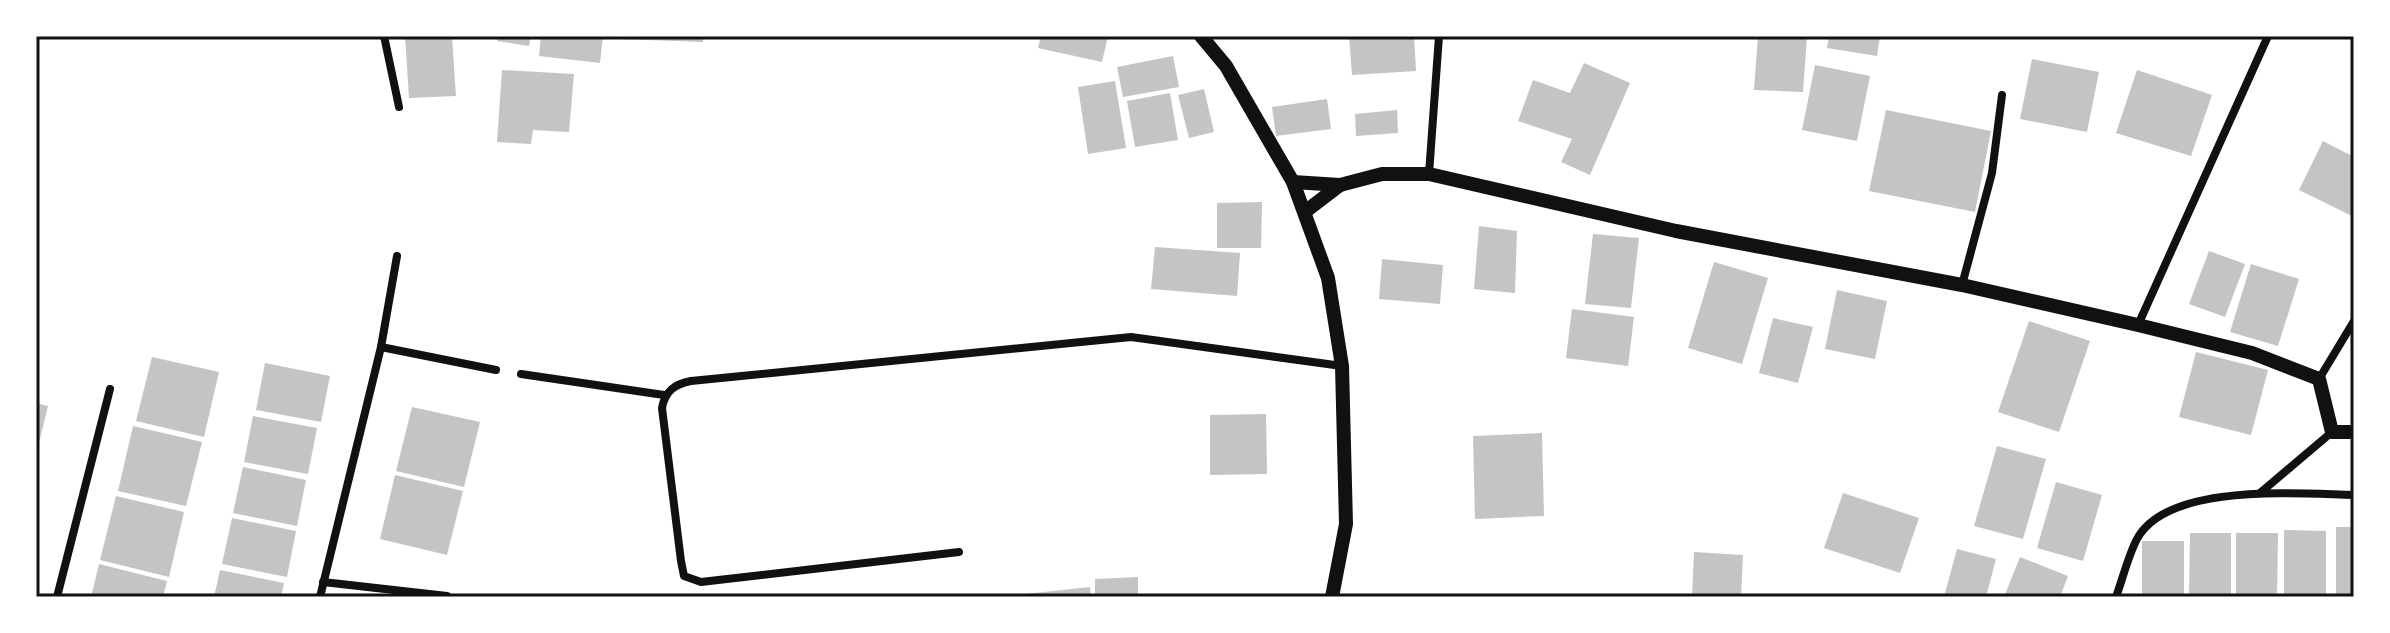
<svg xmlns="http://www.w3.org/2000/svg" width="2390" height="633" viewBox="0 0 2390 633" font-family="'Work Sans',sans-serif">
  <style>
    .building { fill: #c4c4c4 }
    .lines { fill: none; stroke-linecap: round; stroke-linejoin: round }
    .minor { stroke: #111; stroke-width: 8 }
    .tertiary { stroke: #111; stroke-width: 14 }
    .neatline { fill: none; stroke: #111; stroke-width: 3 }
  </style>
  <rect width="100%" height="100%" fill="#fff"/>
  <g class="building">
    <polygon points="405,36 452,36 456,96 409,98"/>
    <polygon points="498,36 531,36 529,46 497,41"/>
    <polygon points="541,36 603,36 600,63 539,56"/>
    <polygon points="619,36 703,36 703,42 619,39"/>
    <polygon points="1041,36 1108,36 1102,62 1038,48"/>
    <polygon points="1349,36 1414,36 1416,71 1352,75"/>
    <polygon points="1758,36 1807,36 1803,92 1754,90"/>
    <polygon points="1829,36 1880,36 1877,56 1827,48"/>
    <polygon points="1173,56 1179,87 1123,97 1117,67"/>
    <polygon points="2032,59 2099,72 2087,132 2020,119"/>
    <polygon points="1584,63 1630,83 1590,175 1561,162 1572,139 1518,121 1533,80 1570,93"/>
    <polygon points="1815,65 1870,76 1857,141 1802,130"/>
    <polygon points="502,70 574,74 569,132 533,130 531,144 497,142"/>
    <polygon points="2137,70 2212,95 2191,156 2116,133"/>
    <polygon points="1115,81 1126,148 1088,154 1078,87"/>
    <polygon points="1204,89 1214,132 1189,138 1178,95"/>
    <polygon points="1170,93 1178,140 1135,147 1127,101"/>
    <polygon points="1327,99 1331,129 1276,136 1272,107"/>
    <polygon points="1397,110 1398,133 1356,136 1355,114"/>
    <polygon points="1886,110 1991,131 1975,212 1869,191"/>
    <polygon points="2323,141 2354,157 2354,217 2299,190"/>
    <polygon points="1262,202 1261,248 1217,248 1217,203"/>
    <polygon points="1479,226 1517,231 1515,293 1474,289"/>
    <polygon points="1593,234 1639,238 1631,308 1585,304"/>
    <polygon points="1155,247 1240,253 1237,296 1151,289"/>
    <polygon points="2209,251 2245,264 2225,317 2189,304"/>
    <polygon points="1382,259 1443,265 1440,304 1379,299"/>
    <polygon points="1714,262 1768,278 1742,364 1688,348"/>
    <polygon points="2251,264 2299,279 2278,346 2230,332"/>
    <polygon points="1837,290 1887,301 1875,359 1825,349"/>
    <polygon points="1572,309 1634,317 1628,366 1566,358"/>
    <polygon points="1773,318 1813,327 1798,383 1759,373"/>
    <polygon points="2029,321 2090,341 2059,432 1998,412"/>
    <polygon points="2196,352 2268,370 2251,435 2179,417"/>
    <polygon points="152,357 219,372 204,437 136,421"/>
    <polygon points="265,363 330,376 321,422 256,410"/>
    <polygon points="36,403 48,406 37,451 36,451"/>
    <polygon points="412,407 480,422 464,487 396,471"/>
    <polygon points="1266,414 1267,474 1210,475 1210,415"/>
    <polygon points="253,416 317,428 308,474 244,462"/>
    <polygon points="133,426 202,442 186,506 118,491"/>
    <polygon points="1542,433 1544,516 1475,519 1473,436"/>
    <polygon points="1997,446 2046,459 2023,539 1974,526"/>
    <polygon points="243,467 306,480 297,526 233,513"/>
    <polygon points="395,475 463,491 447,555 380,539"/>
    <polygon points="2056,482 2102,495 2083,561 2037,548"/>
    <polygon points="1843,493 1919,518 1900,573 1824,548"/>
    <polygon points="116,496 184,512 169,577 100,560"/>
    <polygon points="232,518 296,531 287,577 222,564"/>
    <rect x="2336" y="527" width="18" height="70"/>
    <polygon points="2284,530 2326,531 2326,597 2284,597"/>
    <polygon points="2190,533 2231,533 2231,597 2189,597"/>
    <polygon points="2236,533 2278,533 2277,597 2236,597"/>
    <rect x="2142" y="541" width="42" height="56"/>
    <polygon points="1957,549 1996,559 1986,597 1944,597"/>
    <polygon points="1694,552 1743,555 1741,597 1692,597"/>
    <polygon points="2020,557 2068,576 2060,597 2004,597"/>
    <polygon points="99,564 167,581 163,597 91,597"/>
    <polygon points="220,570 284,583 281,597 214,597"/>
    <polygon points="1138,577 1138,597 1095,597 1095,579"/>
    <polygon points="1090,587 1091,597 1025,597 1025,594"/>
  </g>
  <g class="lines">
    <g class="minor">
      <polyline points="384,36 399,107"/>
      <polyline points="1429,174 1439,36"/>
      <polyline points="1962,285 1992,173 2002,95"/>
      <polyline points="2138,325 2268,36"/>
      <polyline points="381,347 496,370"/>
      <polyline points="521,374 664,395"/>
      <polyline points="2319,379 2354,321"/>
      <polyline points="2260,493 2332,432"/>
      <path d="M959,552L701,582L684,576L681,561L662,408C665,391 675,384 691,381L1131,337L1342,366"/>
      <polyline points="323,582 447,596"/>
      <polyline points="57,597 110,389"/>
      <polyline points="320,597 381,347 397,256"/>
      <path d="M2116,597C2123,578 2128,556 2137,539C2168,482 2299,494 2354,495"/>
    </g>
    <g class="tertiary">
      <polyline points="1201,36 1226,66 1293,182 1328,278 1342,366 1346,524 1332,597"/>
      <polyline points="1293,182 1340,185 1382,174 1429,174 1676,231 1962,285 2138,325 2252,353 2319,379 2332,432 2354,432"/>
      <polyline points="1306,211 1340,185"/>
    </g>
  </g>
  <rect width="2390" height="633" fill="none" stroke="#ffffff" stroke-width="76"/>
  <rect x="38" y="38" width="2314" height="557" class="neatline"/>
</svg>
